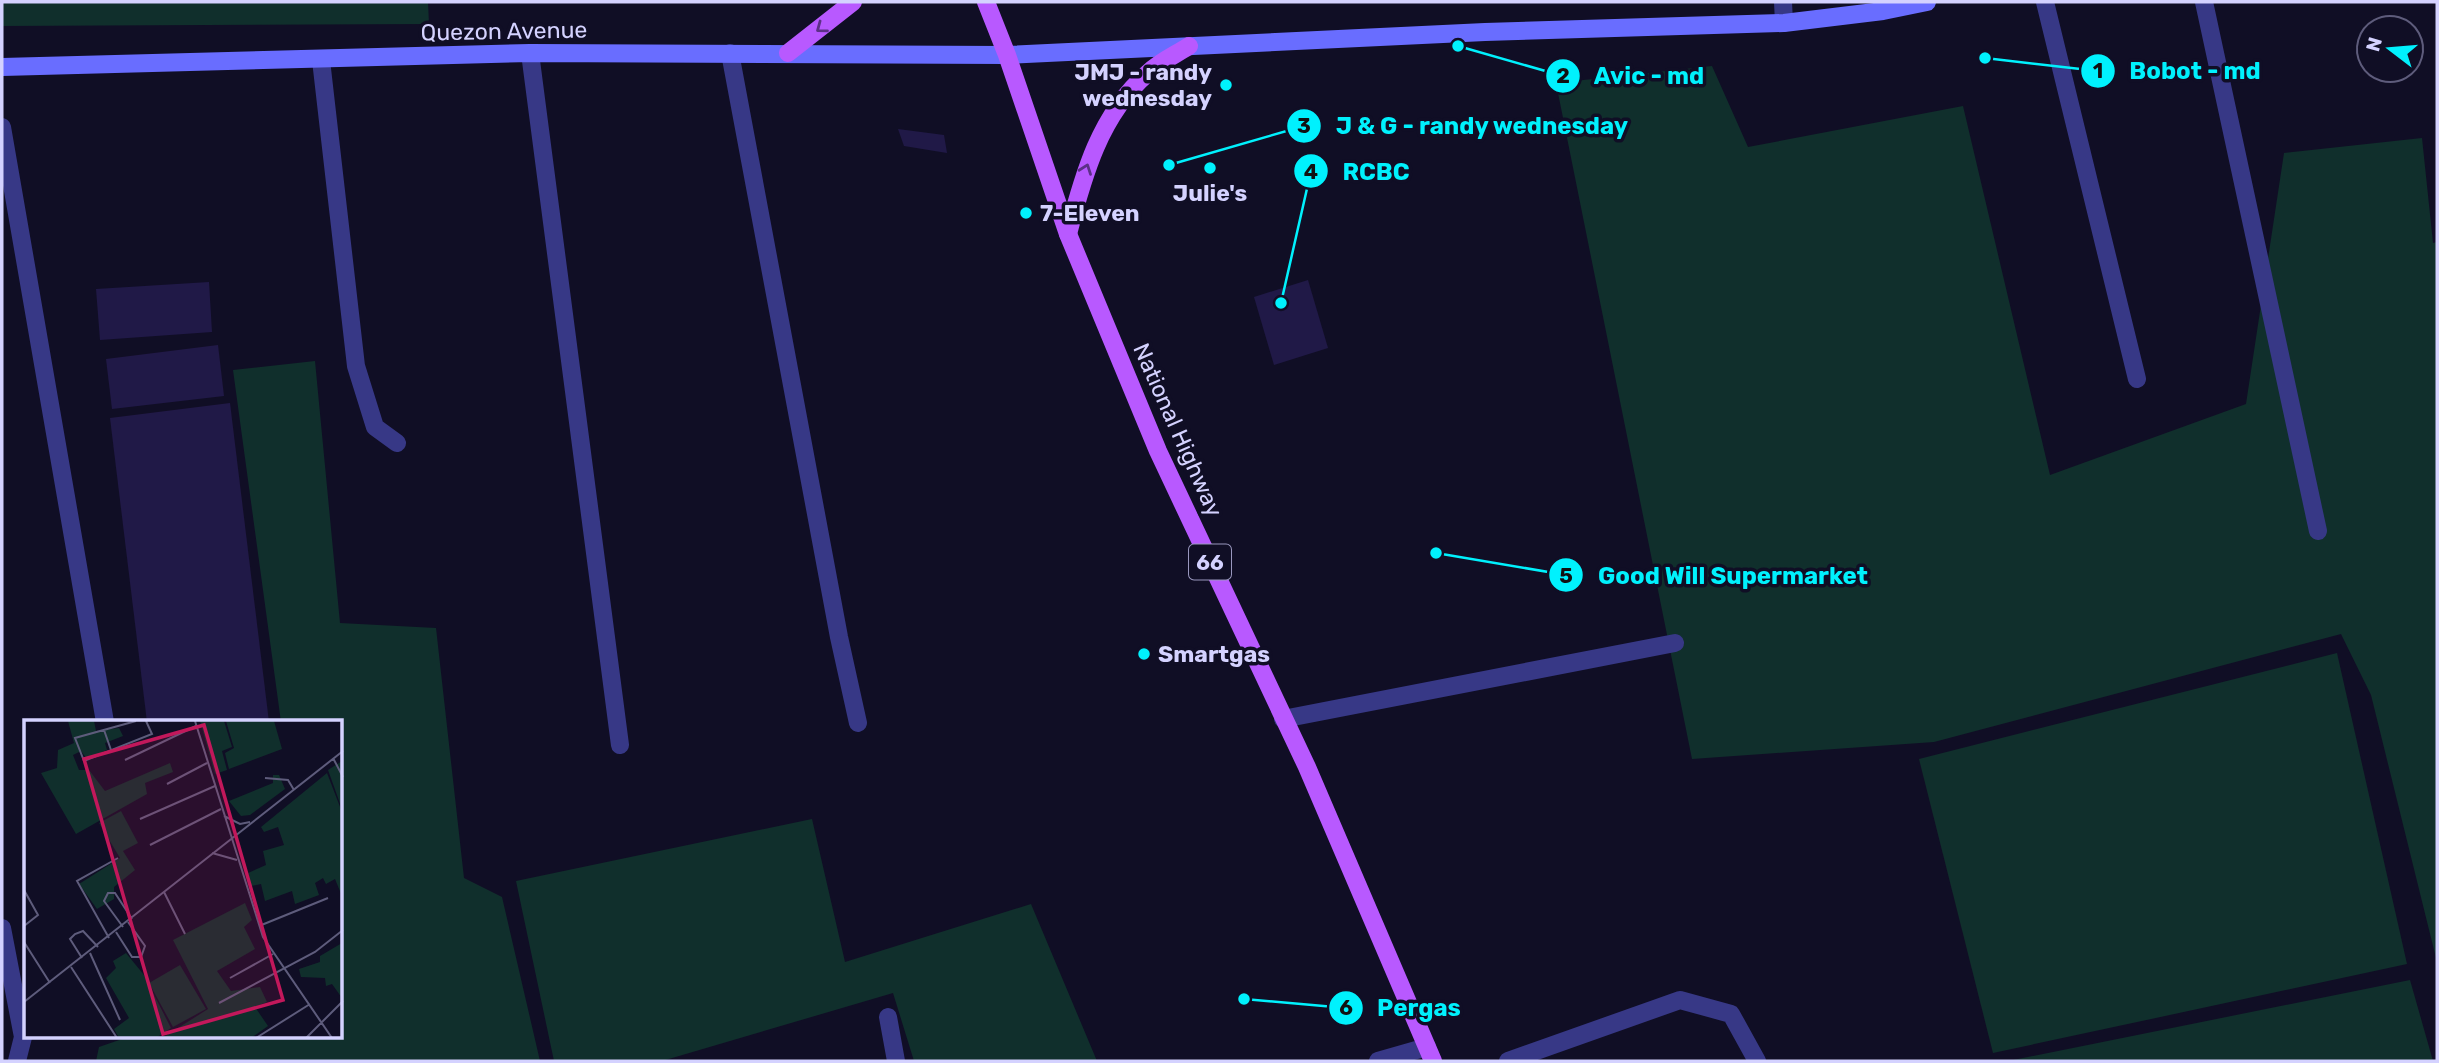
<svg xmlns="http://www.w3.org/2000/svg" width="2439" height="1063" viewBox="0 0 2439 1063" font-family="Rubik,sans-serif">
  <style>
    .green { fill: #102f2c }
    .building { fill: #201947 }
    .lines { fill: none; stroke-linecap: round; stroke-linejoin: round }
    .service { stroke: #373886; stroke-width: 18 }
    .minor { stroke: #373886; stroke-width: 18 }
    .secondary { stroke: #696dff; stroke-width: 18 }
    .primary { stroke: #b859ff; stroke-width: 18 }
    .oneway { stroke: #5c3087 }
    .poi-dot { fill: #00f1fd; stroke: #100e25; stroke-width: 2.5 }
    .labels { text-anchor: middle; dominant-baseline: central; stroke-width: 7; stroke-linejoin: round; paint-order: stroke }
    .shield { fill: #100e25; stroke: #9997be; stroke-width: 2 }
    .shield-label { font-size: 21px; font-weight: bold; fill: #d4d2ff }
    .street-label { font-size: 23px; fill: #d4d2ff; stroke: #100e25 }
    .poi-label { font-size: 23px; font-weight: bold; fill: #d4d2ff; stroke: #100e25; text-anchor: start }
    .inset-road { fill: none; stroke: #5e5c7c; stroke-width: 2 }
    .view { fill: #c2185b; fill-opacity: 0.15; stroke: #c2185b; stroke-width: 3.5 }
    .inset-edge { fill: none; stroke: #d4d2ff; stroke-width: 3.5 }
    .leader { fill: none; stroke: #00f1fd; stroke-width: 2.5 }
    .callout-dot { fill: #00f1fd; stroke: #100e25; stroke-width: 2.5 }
    .mark-label { font-size: 21px; text-anchor: middle; font-weight: bold; fill: #111 }
    .callout-label { font-size: 24px; text-anchor: middle; font-weight: bold; fill: #00f1fd; stroke: #100e25; stroke-width: 7; stroke-linejoin: round; paint-order: stroke }
  </style>
  <rect width="100%" height="100%" fill="#100e25"/>
  <g class="green">
    <polygon points="2,2 428,2 429,24 2,26"/>
    <polygon points="1712,66 1748,147 1963,106 2050,475 2246,404 2284,153 2422,138 2433,243 2437,242 2437,962 2371,695 2341,634 1934,742 1692,759 1556,83"/>
    <polygon points="315,361 340,623 436,628 464,878 502,897 540,1061 96,1061 99,1047 128,1037 341,1037 341,722 281,722 233,370"/>
    <polygon points="2337,653 2407,964 1993,1053 1919,759"/>
    <polygon points="812,819 845,962 1031,904 1097,1061 914,1061 893,993 662,1061 554,1061 516,881"/>
    <polygon points="2410,980 2433,1061 2008,1061"/>
  </g>
  <g class="building">
    <polygon points="898,129 944,135 947,153 904,146"/>
    <polygon points="1308,280 1328,348 1274,365 1254,297"/>
    <polygon points="209,282 212,332 100,340 96,289"/>
    <polygon points="218,345 224,396 112,409 106,359"/>
    <polygon points="230,403 269,722 147,722 110,418"/>
  </g>
  <g class="lines">
    <g class="service">
      <polyline points="2045,2 2137,379"/>
      <polyline points="2,127 105,722"/>
      <polyline points="1283,719 1675,643"/>
      <polyline points="888,1017 896,1061"/>
      <polyline points="1378,1061 1427,1047"/>
      <polyline points="1508,1061 1680,1000 1731,1014 1757,1061"/>
    </g>
    <g class="minor">
      <polyline points="1783,2 1784,23"/>
      <polyline points="2204,2 2318,531"/>
      <polyline points="530,53 620,745"/>
      <polyline points="730,53 839,637 858,723"/>
      <polyline points="321,60 356,366 375,427 397,443"/>
      <polyline points="2,928 23,1037 17,1061"/>
    </g>
    <polyline class="secondary" points="2,67 530,53 1007,55 1485,32 1784,23 1883,11 1927,2"/>
    <g class="primary">
      <polyline points="986,2 1007,55 1068,234 1158,451 1307,767 1433,1061"/>
      <polyline points="788,53 853,2"/>
      <path d="M1068,234C1083,176 1100,114 1148,73C1159,62 1175,55 1189,46"/>
    </g>
  </g>
  <defs><path id="oneway-chevron" d="M-2-3.5L2.5 0L-2 3.5" fill="none" stroke-width="1.6" stroke-linecap="round" stroke-linejoin="round" transform="scale(1.75)"/></defs>
  <g class="oneway">
    <use href="#oneway-chevron" transform="translate(821 28) rotate(143)"/>
    <use href="#oneway-chevron" transform="translate(1086 169) rotate(-70)"/>
  </g>
  <g class="poi-dot">
    <circle cx="1226" cy="85" r="7"/>
    <circle cx="1210" cy="168" r="7"/>
    <circle cx="1026" cy="213" r="7"/>
    <circle cx="1144" cy="654" r="7"/>
  </g>
  <g class="labels">
    <rect class="shield" x="1189" y="544.5" width="42" height="35" rx="5"/>
    <g class="shield-label">
      <text x="1210" y="562">66</text>
    </g>
    <g class="street-label">
      <text transform="translate(504 31) rotate(-1)">Quezon Avenue</text>
      <text transform="translate(1178 430) rotate(66)">National Highway</text>
    </g>
    <g class="poi-label">
      <text x="1212" y="72" text-anchor="end">JMJ - randy<tspan x="1212" dy="26">wednesday</tspan></text>
      <text x="1210" y="193" text-anchor="middle">Julie's</text>
      <text x="1040" y="213">7-Eleven</text>
      <text x="1158" y="654">Smartgas</text>
    </g>
  </g>
  <g transform="translate(24 720)">
    <rect width="318" height="318" fill="#100e25"/>
    <path d="M44,1H70L72,11L95,8L99,16L81,23L83,30L63,39L57,31L49,35L55,50H65L81,71L146,43L149,52L121,63L123,74L52,114L17,53L33,48L34,30L50,23ZM176,1H200L208,27L198,31L203,50L191,54ZM202,1H250L258,29L205,49L201,33L210,28ZM318,41V89L304,50ZM303,53L318,92V176L311,159L302,164L299,158L291,163L295,175L271,184L268,171L241,181L237,164L227,166L224,153L242,145L239,131L260,125L254,107L240,112L237,107ZM249,55H255L261,69L226,95L217,96L205,81L249,63ZM97,91L114,123L99,131L111,150L90,167V179L73,189L55,164L96,138L75,103ZM221,183L228,200L220,207L231,229L193,251L207,271L236,267L243,282L231,287L244,306L227,318H138L184,289L149,220ZM318,223V278L308,264L302,266L301,258L277,257L275,249L296,242V236ZM102,233L120,255L147,308L132,318H95L90,309L105,298L82,258L92,248L89,241ZM156,245L182,289L149,307L125,263Z" fill="#102f2c"/>
    <path class="inset-road" d="M112,1L51,18L60,41L128,14L122,1M171,1L239,217L308,318M80,10L87,30M309,38L319,57M101,40L172,6M241,58L264,60L270,70M143,64L183,43M200,96L216,104L226,102M116,99L191,66M126,125L197,89M188,133L213,140M0,170L14,195L0,206M140,172L161,214M235,206L304,178M99,207L80,181L84,173H91L108,199M92,212L108,237H117L121,226L104,202M85,218L53,161L94,138M0,222L26,263M66,233L96,300M58,238L46,219L51,214L59,211L74,227M47,247L93,318M206,258L249,234M0,282L319,31M195,283L291,232L319,210M232,318L286,284M282,318L319,281"/>
    <path class="view" d="M180,5L259,280L139,314L60,39Z"/>
    <rect width="318" height="318" class="inset-edge"/>
  </g>
  <path class="leader" d="M1985 58L2098 71M1458 46L1563 76M1169 165L1304 126M1281 303L1311 171M1436 553L1566 575M1244 999L1346 1008"/>
  <g class="callout-dot">
    <circle cx="1985" cy="58" r="7"/>
    <circle cx="1458" cy="46" r="7"/>
    <circle cx="1169" cy="165" r="7"/>
    <circle cx="1281" cy="303" r="7"/>
    <circle cx="1436" cy="553" r="7"/>
    <circle cx="1244" cy="999" r="7"/>
    <circle cx="2098" cy="71" r="18"/>
    <circle cx="1563" cy="76" r="18"/>
    <circle cx="1304" cy="126" r="18"/>
    <circle cx="1311" cy="171" r="18"/>
    <circle cx="1566" cy="575" r="18"/>
    <circle cx="1346" cy="1008" r="18"/>
  </g>
  <g class="mark-label">
    <text x="2098" y="78">1</text>
    <text x="1563" y="83">2</text>
    <text x="1304" y="133">3</text>
    <text x="1311" y="179">4</text>
    <text x="1566" y="583">5</text>
    <text x="1346" y="1015">6</text>
  </g>
  <g class="callout-label">
    <text x="2195" y="79">Bobot - md</text>
    <text x="1649" y="84">Avic - md</text>
    <text x="1482" y="134">J &amp; G - randy wednesday</text>
    <text x="1376" y="180">RCBC</text>
    <text x="1733" y="584">Good Will Supermarket</text>
    <text x="1419" y="1016">Pergas</text>
  </g>
  <rect width="2439" height="1063" fill="none" stroke="#d4d2ff" stroke-width="7"/>
  <g transform="translate(2390 49) rotate(286)"><circle r="33" fill="#100e25" stroke="#5e5c7c" stroke-width="2"/>
  <path d="M0-5L12 26L0 18L-12 26Z" fill="#00f1fd"/>
  <text y="-10" font-size="19" font-weight="bold" text-anchor="middle" fill="#d4d2ff">N</text>
  </g>
</svg>
